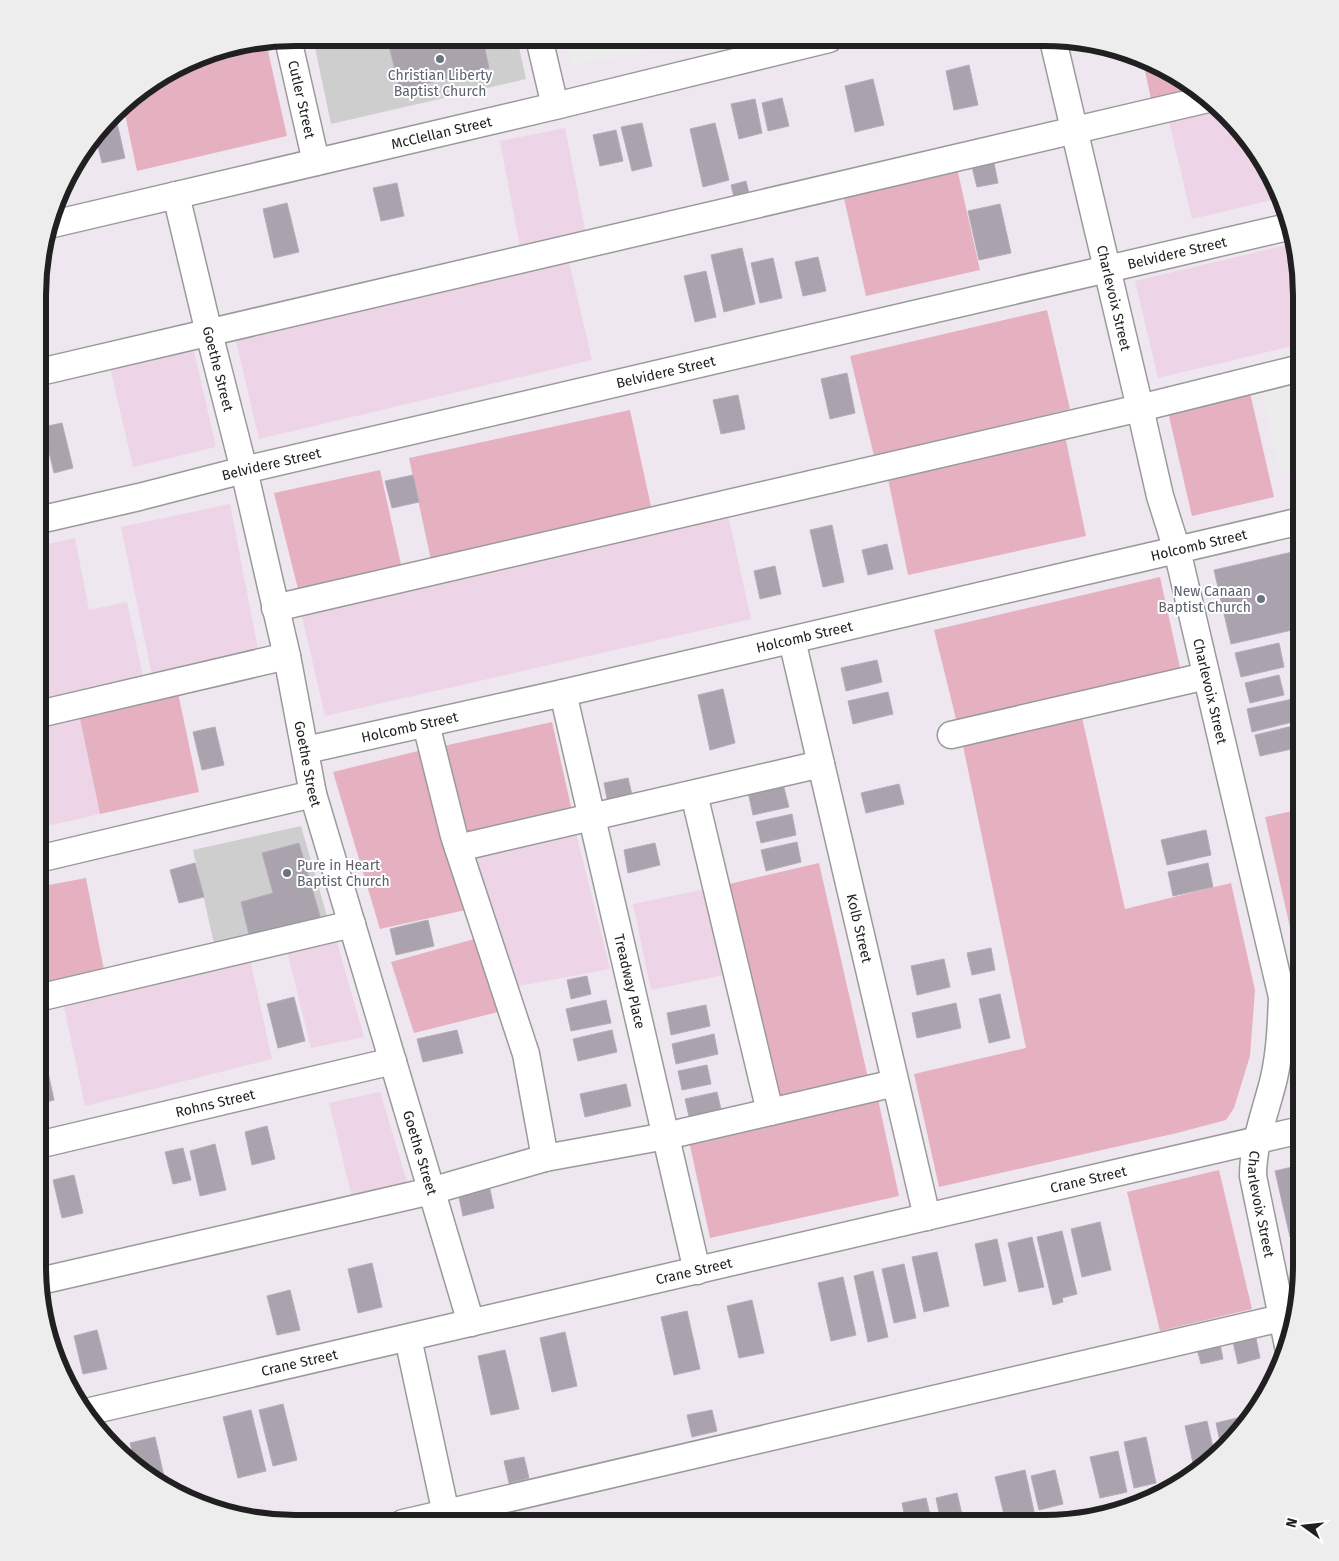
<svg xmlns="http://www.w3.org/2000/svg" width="1339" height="1561" viewBox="0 0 1339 1561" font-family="'Fira Sans',sans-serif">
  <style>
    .religious { fill: #cecece }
    .farmland { fill: #edd4e6 }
    .grass { fill: #e5b1c1 }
    .parking { fill: #ececec }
    .building { fill: #aaa3ae; stroke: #b8aac0 }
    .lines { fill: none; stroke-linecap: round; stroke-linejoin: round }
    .minor-casing { stroke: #9a9a9a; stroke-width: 29 }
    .minor { stroke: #fff; stroke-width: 26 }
    .worship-dot { fill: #6b7280; stroke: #fff; stroke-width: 2 }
    .labels { text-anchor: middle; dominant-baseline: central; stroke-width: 4; stroke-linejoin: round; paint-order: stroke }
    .worship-label { font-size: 14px; fill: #5b616d; stroke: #fff }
    .street-label { font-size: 14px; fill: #202020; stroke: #fff }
    .rim { fill: none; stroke: #202020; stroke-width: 6 }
  </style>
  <rect width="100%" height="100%" fill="#eee7f0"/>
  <g class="religious">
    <polygon points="313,38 517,38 526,79 331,124"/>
    <polygon points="301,826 329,923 215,948 193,850"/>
  </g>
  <g class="farmland">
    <polygon points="1216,105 1226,113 1267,166 1280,198 1192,219 1168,117"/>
    <polygon points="565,128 586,234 520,247 500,141"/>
    <polygon points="1295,243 1301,295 1301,344 1158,378 1135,281"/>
    <polygon points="568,258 592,360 259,439 235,337"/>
    <polygon points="193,347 216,447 133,467 110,367"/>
    <polygon points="230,504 259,655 152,675 121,527"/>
    <polygon points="728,515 751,619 325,716 301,612"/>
    <polygon points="75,538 89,610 127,602 144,681 39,706 39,546"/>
    <polygon points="79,714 100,814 38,828 39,723"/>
    <polygon points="576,833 610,969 513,987 472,856"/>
    <polygon points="706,889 724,975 651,990 633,904"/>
    <polygon points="336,939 364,1037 311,1048 287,951"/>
    <polygon points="249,955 272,1059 85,1106 63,1002"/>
    <polygon points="380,1092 409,1188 353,1201 329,1103"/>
  </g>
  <g class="grass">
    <polygon points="266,42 287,136 137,171 123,105 126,101 212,51"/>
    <polygon points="1142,57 1187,81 1197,89 1151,99"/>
    <polygon points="957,168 980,270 866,296 843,194"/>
    <polygon points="1047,310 1070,409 874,456 850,356"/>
    <polygon points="1250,393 1274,497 1192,516 1168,412"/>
    <polygon points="630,410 652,511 431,560 409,458"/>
    <polygon points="1065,436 1086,536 908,575 887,474"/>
    <polygon points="380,470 402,569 299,593 274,493"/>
    <polygon points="1160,577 1181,672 957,723 934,630"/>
    <polygon points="178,693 199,792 100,814 79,714"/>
    <polygon points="1081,713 1125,909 1231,883 1255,990 1250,1056 1234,1108 1226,1120 1177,1133 939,1187 914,1074 1026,1048 962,741"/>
    <polygon points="552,722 572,811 462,837 439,747"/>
    <polygon points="422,750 470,909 380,929 333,772"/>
    <polygon points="1301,809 1301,976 1265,817"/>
    <polygon points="819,863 869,1082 775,1104 725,885"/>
    <polygon points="86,878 105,975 45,988 38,956 38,887"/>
    <polygon points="478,938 502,1011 414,1033 391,962"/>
    <polygon points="878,1099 899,1196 710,1238 689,1141"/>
    <polygon points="1219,1170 1252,1309 1160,1331 1127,1192"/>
  </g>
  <g class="parking">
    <polygon points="565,38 642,38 645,52 571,65"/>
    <polygon points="1301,384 1301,469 1280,474 1262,393"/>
  </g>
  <g class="building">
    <polygon points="387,38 498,38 500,46 485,49 489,68 400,90"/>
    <polygon points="969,65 978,105 954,110 946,71"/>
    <polygon points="873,79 884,125 855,132 845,86"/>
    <polygon points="782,98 789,126 768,131 762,103"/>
    <polygon points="755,99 762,133 739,139 731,104"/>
    <polygon points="115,114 125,158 102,163 96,138"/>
    <polygon points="642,123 652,166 632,171 621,127"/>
    <polygon points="715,123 729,180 703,187 690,129"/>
    <polygon points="616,130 623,161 600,166 593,135"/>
    <polygon points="993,158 998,183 977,187 971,163"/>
    <polygon points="746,181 750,197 735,201 731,185"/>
    <polygon points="397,183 404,216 381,221 373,188"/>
    <polygon points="287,203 299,252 274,258 263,209"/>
    <polygon points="1000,204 1011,253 979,260 968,211"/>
    <polygon points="742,248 755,304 724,312 711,255"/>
    <polygon points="818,257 826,291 803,296 795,262"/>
    <polygon points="773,258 782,298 760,303 751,263"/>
    <polygon points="706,271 716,317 695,322 684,276"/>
    <polygon points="847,373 855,413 830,419 821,379"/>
    <polygon points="738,395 745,429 721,434 713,400"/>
    <polygon points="62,423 73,468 54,473 43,427"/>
    <polygon points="413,475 419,502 392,508 385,481"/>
    <polygon points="832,525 844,582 823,587 810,530"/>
    <polygon points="887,544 893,569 868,575 862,550"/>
    <polygon points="1301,550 1301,628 1231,644 1214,570"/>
    <polygon points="775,566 781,594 760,599 754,571"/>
    <polygon points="1279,643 1284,667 1241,677 1235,653"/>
    <polygon points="877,660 882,682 846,691 841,668"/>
    <polygon points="1279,675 1284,695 1250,703 1245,683"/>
    <polygon points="723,689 735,743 710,750 698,695"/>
    <polygon points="888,692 893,714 853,724 848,701"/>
    <polygon points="1297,698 1301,720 1252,732 1247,709"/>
    <polygon points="1297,725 1301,747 1260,756 1255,735"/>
    <polygon points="215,727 224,765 202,770 193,732"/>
    <polygon points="628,778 633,799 608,804 604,783"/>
    <polygon points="1301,782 1301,803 1298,804 1294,783"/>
    <polygon points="783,784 789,807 753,815 748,792"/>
    <polygon points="899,784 904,804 866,813 861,793"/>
    <polygon points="792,814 796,835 761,843 756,822"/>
    <polygon points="1206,830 1211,855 1167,865 1161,840"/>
    <polygon points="797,842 801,862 766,871 761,850"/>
    <polygon points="299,843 322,923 250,939 241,902 273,893 262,853"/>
    <polygon points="655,843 660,865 628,873 624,850"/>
    <polygon points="195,863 204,897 179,903 170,870"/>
    <polygon points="1208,863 1213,887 1173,896 1168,872"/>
    <polygon points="428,920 434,946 396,955 390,929"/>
    <polygon points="991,948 995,970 972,975 967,953"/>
    <polygon points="944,959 950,987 917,995 911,966"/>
    <polygon points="587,976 591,994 571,999 567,980"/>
    <polygon points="1000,994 1010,1038 989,1043 979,999"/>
    <polygon points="294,997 305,1041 278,1048 267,1004"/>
    <polygon points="606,1000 611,1023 571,1031 566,1009"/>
    <polygon points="956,1003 961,1028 917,1038 912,1013"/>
    <polygon points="706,1005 710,1026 671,1035 667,1013"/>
    <polygon points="457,1030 463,1053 423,1062 417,1039"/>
    <polygon points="612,1030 617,1052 578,1061 573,1039"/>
    <polygon points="714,1034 718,1054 676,1064 672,1044"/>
    <polygon points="46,1063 54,1100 38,1104 38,1065"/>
    <polygon points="707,1065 711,1084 682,1090 678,1071"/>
    <polygon points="626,1084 631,1106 585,1117 580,1094"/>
    <polygon points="717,1092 722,1114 690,1121 685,1099"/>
    <polygon points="267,1126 275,1159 252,1165 245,1132"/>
    <polygon points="215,1144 226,1190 200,1196 190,1151"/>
    <polygon points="183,1148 191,1180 173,1184 165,1152"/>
    <polygon points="1301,1165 1301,1234 1290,1237 1275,1171"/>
    <polygon points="74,1175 83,1213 62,1218 53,1180"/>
    <polygon points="489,1185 494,1208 463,1216 458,1193"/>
    <polygon points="1100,1222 1111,1270 1082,1277 1071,1229"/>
    <polygon points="1062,1231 1077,1294 1062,1298 1063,1302 1053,1305 1037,1237"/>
    <polygon points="1032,1237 1044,1287 1019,1292 1008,1243"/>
    <polygon points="997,1239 1006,1281 984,1286 975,1244"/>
    <polygon points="937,1252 949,1306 924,1312 912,1257"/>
    <polygon points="372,1263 382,1307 358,1313 348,1269"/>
    <polygon points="904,1264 916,1318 894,1323 882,1269"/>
    <polygon points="873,1271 888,1337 868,1342 854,1276"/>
    <polygon points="843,1277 856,1335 831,1341 818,1283"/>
    <polygon points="290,1290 300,1330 277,1335 267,1296"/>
    <polygon points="752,1300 764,1353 739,1358 727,1306"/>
    <polygon points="687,1311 700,1369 674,1375 661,1317"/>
    <polygon points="97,1330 107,1369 83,1374 74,1336"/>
    <polygon points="565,1332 577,1386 552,1392 540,1338"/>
    <polygon points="1256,1338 1260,1358 1238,1364 1233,1342"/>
    <polygon points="1219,1339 1223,1359 1201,1364 1196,1345"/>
    <polygon points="505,1350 519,1409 491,1415 478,1356"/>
    <polygon points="283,1404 297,1460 273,1466 259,1410"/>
    <polygon points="251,1410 266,1471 238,1478 223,1417"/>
    <polygon points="712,1410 717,1431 692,1437 687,1415"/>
    <polygon points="1237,1418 1240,1431 1222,1451 1216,1423"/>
    <polygon points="1207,1421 1215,1456 1195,1472 1185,1426"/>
    <polygon points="155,1437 166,1485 163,1485 152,1480 136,1467 130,1443"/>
    <polygon points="1146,1437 1156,1483 1134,1488 1124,1442"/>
    <polygon points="1118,1451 1127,1492 1100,1498 1090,1457"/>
    <polygon points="524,1457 529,1478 509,1483 504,1461"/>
    <polygon points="1025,1470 1035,1516 1006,1523 995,1477"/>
    <polygon points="1055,1470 1063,1504 1039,1510 1031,1476"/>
    <polygon points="957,1493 964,1523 941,1523 936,1498"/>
    <polygon points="926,1498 932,1523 906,1523 902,1503"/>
  </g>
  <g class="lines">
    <defs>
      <g id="minor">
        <polyline points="539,38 555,106"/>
        <path id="s1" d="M288,39L316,162"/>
        <path id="s2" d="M1053,40L1140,408L1160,496L1177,550L1282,997C1281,1024 1280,1051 1274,1078C1266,1111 1253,1142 1253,1176L1288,1346"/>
        <path id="s3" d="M176,195L209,333L244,470L287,656L313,794L471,1323"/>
        <path id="s4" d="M53,224L555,106L829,39"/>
        <polyline points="40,372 1208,99"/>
        <path id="s5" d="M39,520L139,497L244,470L1292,226"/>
        <polyline points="275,608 1140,408 1301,368"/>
        <path id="s6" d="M792,640L927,1217"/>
        <path id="s7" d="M563,693L697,1271"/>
        <polyline points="39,714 287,656"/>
        <polyline points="426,724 454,836 526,1054 545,1158"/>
        <polyline points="951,735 1206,676"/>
        <path id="s8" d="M306,750L563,693L1301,521"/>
        <polyline points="694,794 770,1112"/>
        <polyline points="458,848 821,764"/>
        <polyline points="38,859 313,794"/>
        <polyline points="38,998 352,924"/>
        <polyline points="1287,1012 1301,1053"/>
        <path id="s9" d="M38,1145L393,1061"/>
        <polyline points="40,1281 431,1191 545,1158 666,1136 895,1083"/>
        <polyline points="408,1338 448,1523"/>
        <path id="s10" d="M86,1412L1301,1130"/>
        <polyline points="403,1523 1294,1315"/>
      </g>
    </defs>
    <use href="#minor" class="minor-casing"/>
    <use href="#minor" class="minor"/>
  </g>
  <g class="worship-dot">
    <circle cx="440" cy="59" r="5"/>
    <circle cx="1261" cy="599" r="5"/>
    <circle cx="287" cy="873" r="5"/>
  </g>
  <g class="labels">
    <g class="worship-label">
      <text x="440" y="75">Christian Liberty<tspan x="440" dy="16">Baptist Church</tspan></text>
      <text x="1251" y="591" text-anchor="end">New Canaan<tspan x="1251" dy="16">Baptist Church</tspan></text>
      <text x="297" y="865" text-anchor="start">Pure in Heart<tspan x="297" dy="16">Baptist Church</tspan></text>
    </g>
    <g class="street-label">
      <text stroke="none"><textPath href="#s1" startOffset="62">Cutler Street</textPath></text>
      <text stroke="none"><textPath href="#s4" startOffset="399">McClellan Street</textPath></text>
      <text stroke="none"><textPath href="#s5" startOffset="1169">Belvidere Street</textPath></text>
      <text stroke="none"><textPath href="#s2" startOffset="265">Charlevoix Street</textPath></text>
      <text stroke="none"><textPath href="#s3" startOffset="179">Goethe Street</textPath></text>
      <text stroke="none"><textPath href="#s5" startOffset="644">Belvidere Street</textPath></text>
      <text stroke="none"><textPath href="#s5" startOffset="239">Belvidere Street</textPath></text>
      <text stroke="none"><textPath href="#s8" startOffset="916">Holcomb Street</textPath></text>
      <text stroke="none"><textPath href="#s8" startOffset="511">Holcomb Street</textPath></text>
      <text stroke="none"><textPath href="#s2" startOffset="670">Charlevoix Street</textPath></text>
      <text stroke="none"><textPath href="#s8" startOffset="106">Holcomb Street</textPath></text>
      <text stroke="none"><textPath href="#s3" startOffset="584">Goethe Street</textPath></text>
      <text stroke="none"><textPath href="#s6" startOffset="296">Kolb Street</textPath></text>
      <text stroke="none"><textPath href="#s7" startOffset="296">Treadway Place</textPath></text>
      <text stroke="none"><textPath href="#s9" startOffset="182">Rohns Street</textPath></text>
      <text stroke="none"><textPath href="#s3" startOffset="989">Goethe Street</textPath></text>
      <text stroke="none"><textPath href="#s10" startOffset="1029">Crane Street</textPath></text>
      <text stroke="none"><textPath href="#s2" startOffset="1195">Charlevoix Street</textPath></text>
      <text stroke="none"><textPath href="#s10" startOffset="624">Crane Street</textPath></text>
      <text stroke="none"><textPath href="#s10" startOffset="219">Crane Street</textPath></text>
    </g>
  </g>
  <path d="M0 0H1339V1561H0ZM295 46H1044A249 249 0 0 1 1293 295V1266A249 249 0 0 1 1044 1515H295A249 249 0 0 1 46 1266V295A249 249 0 0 1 295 46Z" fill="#ededed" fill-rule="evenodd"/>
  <path class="rim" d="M295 46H1044A249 249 0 0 1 1293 295V1266A249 249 0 0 1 1044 1515H295A249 249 0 0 1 46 1266V295A249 249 0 0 1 295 46Z"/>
  <g transform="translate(1304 1526) rotate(285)" stroke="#ffffff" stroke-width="4" paint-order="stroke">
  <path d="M0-4L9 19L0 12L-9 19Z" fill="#202020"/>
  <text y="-8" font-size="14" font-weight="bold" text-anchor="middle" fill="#202020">N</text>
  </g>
</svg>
